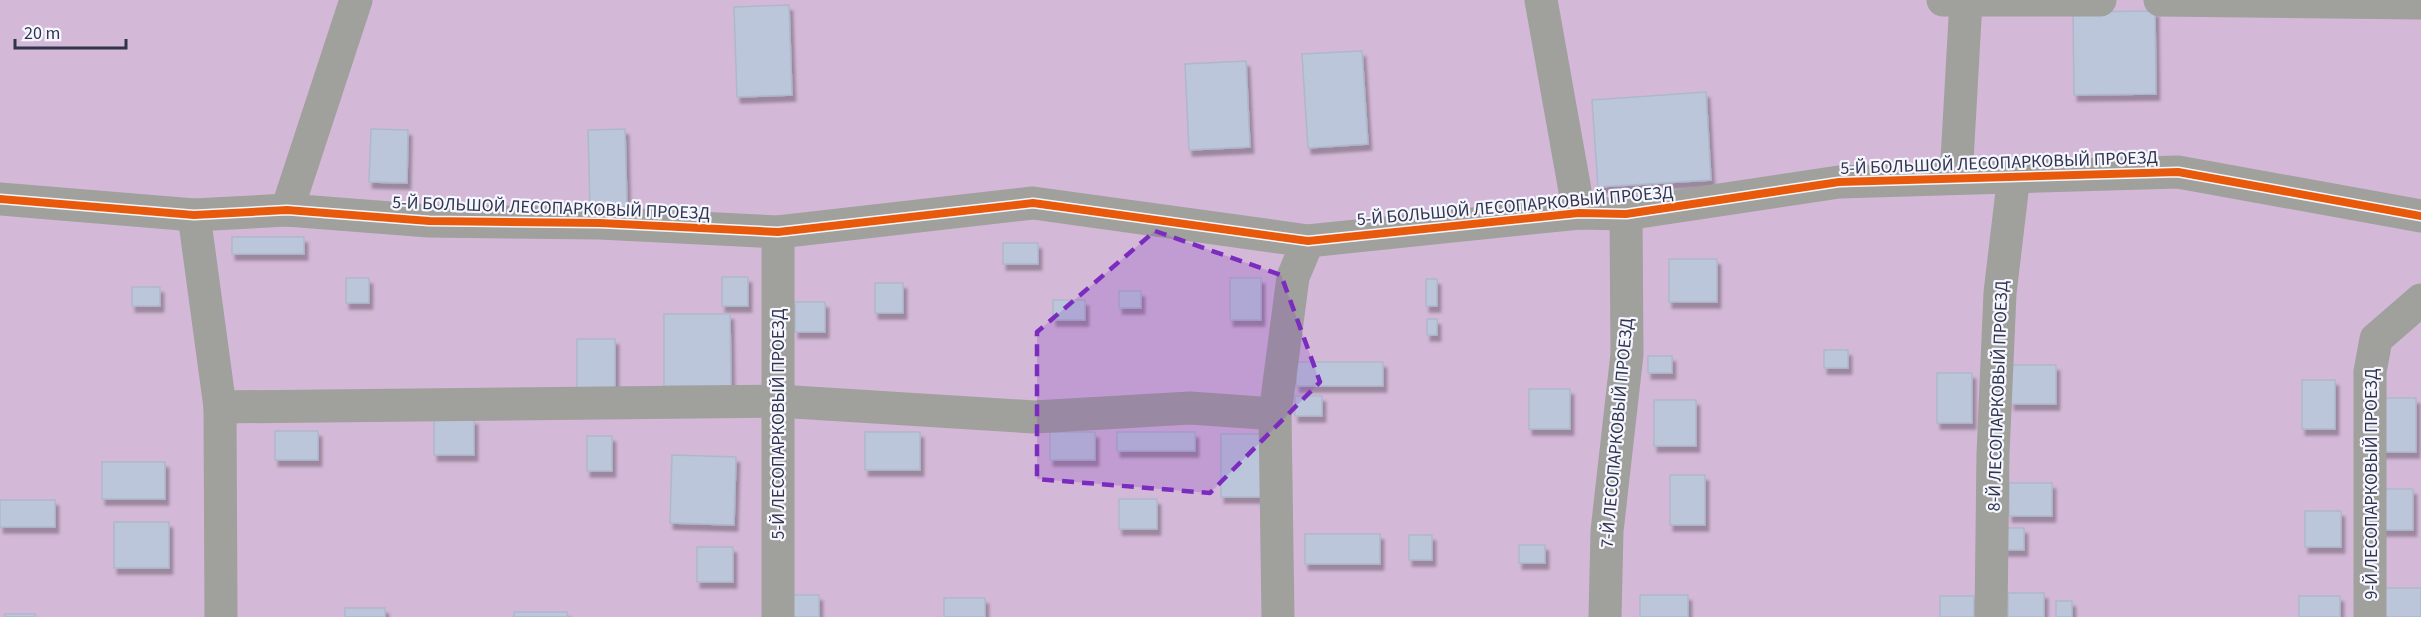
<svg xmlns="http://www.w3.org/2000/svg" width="2421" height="617" viewBox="0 0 2421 617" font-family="'Source Sans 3',sans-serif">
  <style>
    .green { fill: #d3b8d7 }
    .building { fill: #bcc6da; stroke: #aeb8cc; stroke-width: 1.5; filter: url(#shadow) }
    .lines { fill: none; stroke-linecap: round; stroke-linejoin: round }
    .minor { stroke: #a0a09c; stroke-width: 33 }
    .cycleway-casing { stroke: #f6f7fe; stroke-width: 11 }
    .cycleway { stroke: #e8590c; stroke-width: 8 }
    .marked { fill: #7b2cbf; fill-opacity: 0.2; stroke: #7b2cbf; stroke-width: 4.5; stroke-dasharray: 12 8; stroke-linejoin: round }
    .labels { text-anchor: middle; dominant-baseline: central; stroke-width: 4.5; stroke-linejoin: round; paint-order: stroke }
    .street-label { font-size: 18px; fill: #30344e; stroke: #f6f7fe }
  </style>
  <defs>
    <filter id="shadow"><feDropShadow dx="3.5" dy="6" stdDeviation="1.5" flood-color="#0004"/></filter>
  </defs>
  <rect width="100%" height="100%" fill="#d6dbf0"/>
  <rect class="green" x="0" y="0" width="2421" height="617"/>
  <g class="building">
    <polygon points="789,5 792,95 737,97 734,7"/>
    <polygon points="2155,11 2156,94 2074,95 2073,12"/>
    <polygon points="1362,51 1368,144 1308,148 1302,54"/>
    <polygon points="1246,61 1250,147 1189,150 1185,64"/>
    <polygon points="1706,92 1711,180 1598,187 1592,100"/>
    <polygon points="371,129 408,130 407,183 369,182"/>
    <polygon points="625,129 627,207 590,208 588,130"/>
    <rect x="232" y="237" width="72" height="17"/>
    <rect x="1003" y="243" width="35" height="21"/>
    <rect x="1669" y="259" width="48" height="43"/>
    <rect x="722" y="277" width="26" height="29"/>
    <rect x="346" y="278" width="23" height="25"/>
    <rect x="1230" y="278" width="31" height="42"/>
    <rect x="1426" y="279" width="11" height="27"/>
    <rect x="875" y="283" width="28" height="30"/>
    <rect x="132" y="287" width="28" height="19"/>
    <rect x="1119" y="291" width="22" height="17"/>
    <rect x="1053" y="300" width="32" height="20"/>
    <rect x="795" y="302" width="30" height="30"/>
    <polygon points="664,314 730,314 731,386 664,386"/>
    <rect x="1427" y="319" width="10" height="16"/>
    <rect x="577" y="339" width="38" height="54"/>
    <rect x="1824" y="350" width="24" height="18"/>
    <rect x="1648" y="356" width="24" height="17"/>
    <rect x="1296" y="362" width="87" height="24"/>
    <rect x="2011" y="365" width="45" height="39"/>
    <rect x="1937" y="373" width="35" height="50"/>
    <rect x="2302" y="380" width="33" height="49"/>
    <rect x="1529" y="389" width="41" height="40"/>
    <rect x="1295" y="396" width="27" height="20"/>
    <rect x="2378" y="398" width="38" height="54"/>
    <rect x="1654" y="400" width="42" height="46"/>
    <rect x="434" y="419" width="40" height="36"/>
    <rect x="275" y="431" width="43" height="29"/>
    <rect x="865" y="432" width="55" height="38"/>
    <rect x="1050" y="432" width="45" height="28"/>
    <rect x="1117" y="432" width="78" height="19"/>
    <rect x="1221" y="434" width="49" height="63"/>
    <rect x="587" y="436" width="25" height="35"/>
    <polygon points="672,455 736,457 734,525 670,523"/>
    <rect x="102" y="462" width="63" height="37"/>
    <rect x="1670" y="475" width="35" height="50"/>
    <rect x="2009" y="483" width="43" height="33"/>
    <rect x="2380" y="489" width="33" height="41"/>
    <rect x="1119" y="499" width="38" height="30"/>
    <rect x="0" y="500" width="55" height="27"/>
    <rect x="2305" y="511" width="36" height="36"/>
    <rect x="114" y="522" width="55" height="46"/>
    <rect x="2004" y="528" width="20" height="22"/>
    <rect x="1305" y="534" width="75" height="30"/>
    <rect x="1409" y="535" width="23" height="25"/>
    <rect x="1519" y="545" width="26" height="18"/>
    <rect x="697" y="547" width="36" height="35"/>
    <rect x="2372" y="588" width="49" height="29"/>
    <rect x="2008" y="593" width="36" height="24"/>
    <rect x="788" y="595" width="31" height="22"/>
    <rect x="1640" y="595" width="48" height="22"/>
    <rect x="1940" y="596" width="34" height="21"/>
    <rect x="2299" y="596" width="41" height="21"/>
    <rect x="944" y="598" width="41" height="19"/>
    <rect x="2056" y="601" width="16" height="16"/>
    <rect x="345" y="608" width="40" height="9"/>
    <rect x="514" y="612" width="53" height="5"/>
    <rect x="5" y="614" width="30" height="3"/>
  </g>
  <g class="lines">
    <g class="minor">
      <polyline points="1541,0 1579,213"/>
      <polyline points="1943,0 2100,0"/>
      <polyline points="2160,0 2421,3"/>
      <polyline points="1956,178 1966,1"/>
      <polyline points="0,199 194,215 287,210 429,221 600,223 778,232 1033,203 1308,241 1579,213 1626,214 1839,182 2178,172 2421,216"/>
      <polyline points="287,210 356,0"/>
      <polyline points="194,215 220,407 221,617"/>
      <polyline points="778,232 778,617"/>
      <polyline points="220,407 778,401 1034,417 1190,408 1275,414"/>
      <polyline points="1278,617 1275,414 1293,277 1308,241"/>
      <polyline points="1605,617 1607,531 1627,354 1626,214"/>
      <polyline points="1991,617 1993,454 2000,293 2014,175"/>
      <polyline points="2370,617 2370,372 2376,339 2421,300"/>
    </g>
    <defs>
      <polyline id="cycleway" points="0,199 194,215 287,210 429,221 600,223 778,232 1033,203 1308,241 1579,213 1626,214 1839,182 2178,172 2421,216"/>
    </defs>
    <use href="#cycleway" class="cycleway-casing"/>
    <use href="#cycleway" class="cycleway"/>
  </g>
  <path class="marked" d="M1155,231L1281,275L1320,382L1210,493L1037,479V332Z"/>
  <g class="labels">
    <g class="street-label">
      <text transform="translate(1999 163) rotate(-2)">5-Й БОЛЬШОЙ ЛЕСОПАРКОВЫЙ ПРОЕЗД</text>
      <text transform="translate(1515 206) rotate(-5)">5-Й БОЛЬШОЙ ЛЕСОПАРКОВЫЙ ПРОЕЗД</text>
      <text transform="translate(551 208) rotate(2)">5-Й БОЛЬШОЙ ЛЕСОПАРКОВЫЙ ПРОЕЗД</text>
      <text transform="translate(1998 396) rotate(-88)">8-Й ЛЕСОПАРКОВЫЙ ПРОЕЗД</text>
      <text transform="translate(778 424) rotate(-90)">5-Й ЛЕСОПАРКОВЫЙ ПРОЕЗД</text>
      <text transform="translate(1617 433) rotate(-85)">7-Й ЛЕСОПАРКОВЫЙ ПРОЕЗД</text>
      <text transform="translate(2371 484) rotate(-90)">9-Й ЛЕСОПАРКОВЫЙ ПРОЕЗД</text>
    </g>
  </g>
  <path d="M15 39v9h111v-9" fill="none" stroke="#30344e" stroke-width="3"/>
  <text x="24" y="39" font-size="18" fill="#30344e" stroke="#f6f7fe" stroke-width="4.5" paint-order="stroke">20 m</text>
</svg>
